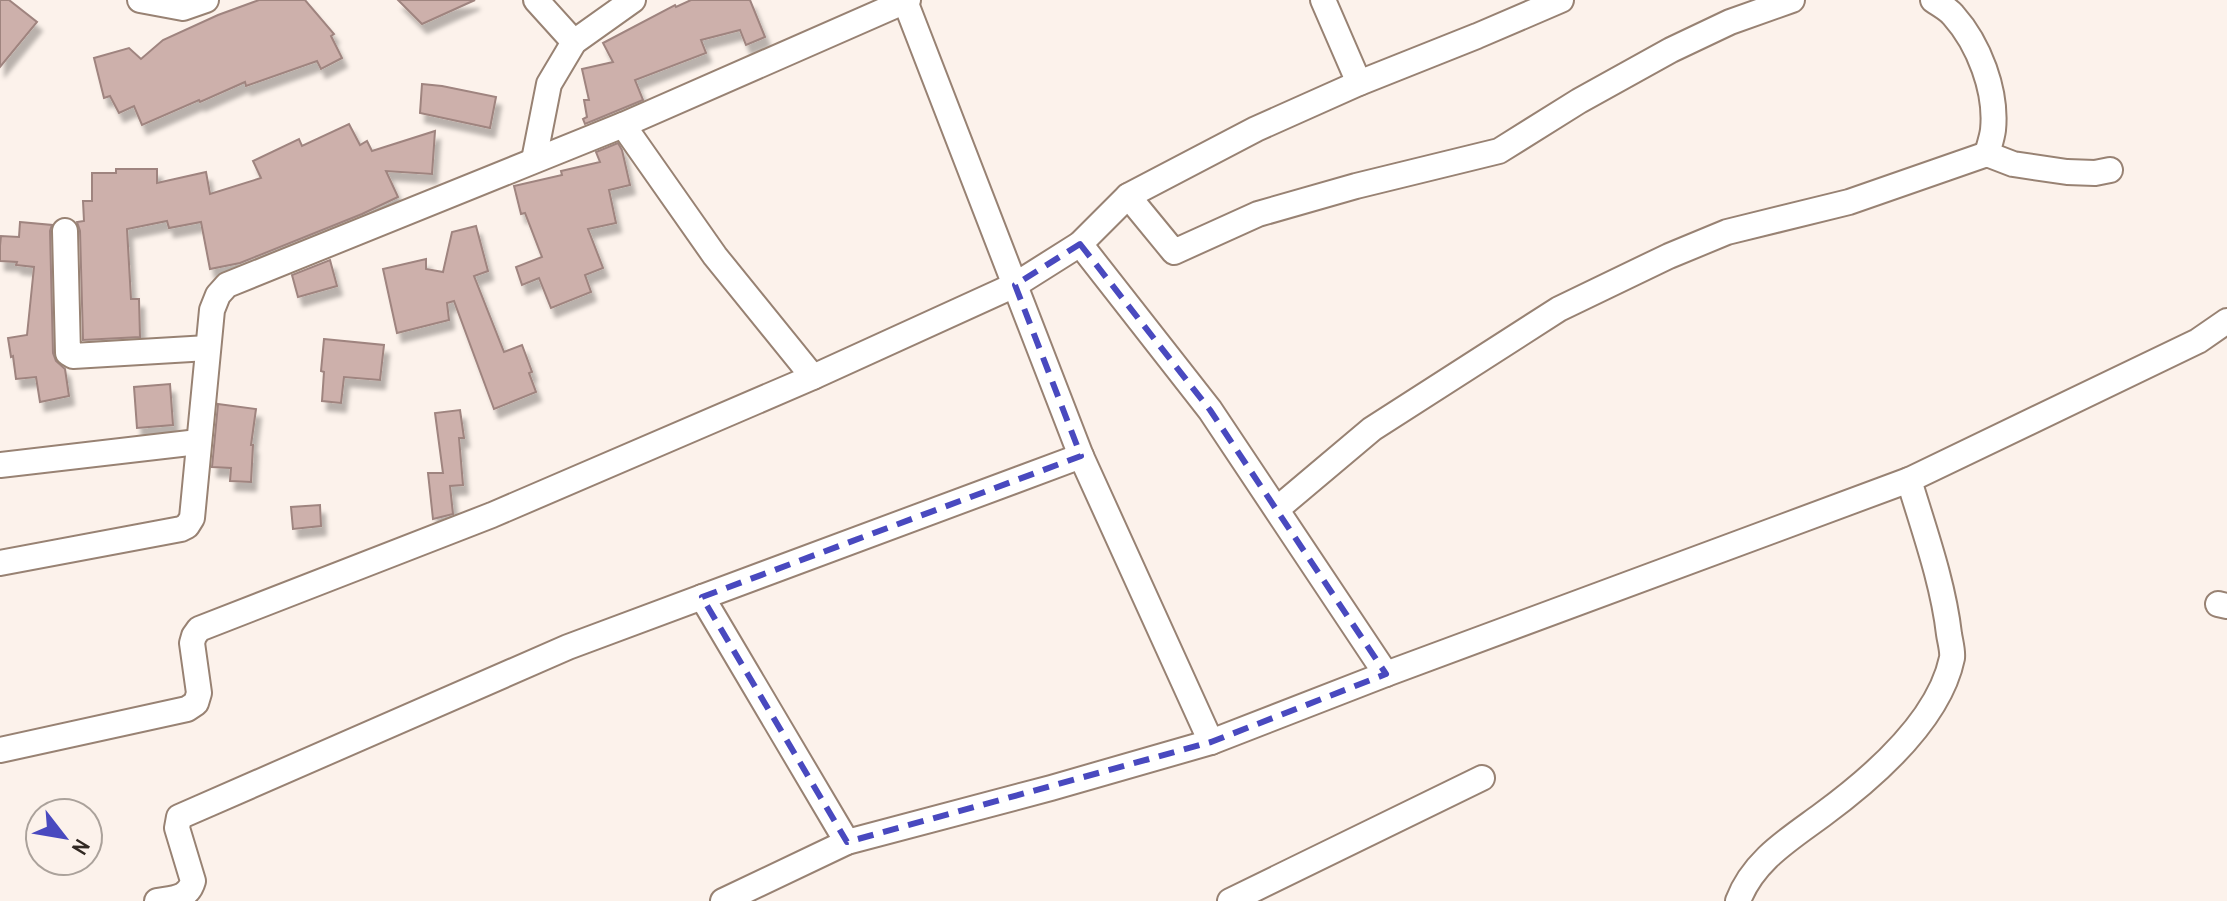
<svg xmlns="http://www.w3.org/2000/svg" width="2227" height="901" viewBox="0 0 2227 901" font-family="'Archivo Narrow',sans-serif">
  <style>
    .building { fill: #cdb0ab; stroke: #9f847f; stroke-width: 2; filter: url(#shadow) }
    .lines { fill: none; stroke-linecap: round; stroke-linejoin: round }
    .street-casing { stroke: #988273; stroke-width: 28 }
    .street { stroke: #fff; stroke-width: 24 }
    .marked { fill: none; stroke: #4949bf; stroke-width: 6; stroke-dasharray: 16 10; stroke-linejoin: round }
  </style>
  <defs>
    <filter id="shadow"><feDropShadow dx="5" dy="9" stdDeviation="2" flood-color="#0004"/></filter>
  </defs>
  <rect width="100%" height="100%" fill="#fcf2eb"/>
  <g class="building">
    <polygon points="0,0 9,0 37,22 0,67"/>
    <polygon points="259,0 305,0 334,34 331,36 342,58 321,69 317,61 246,86 245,82 200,102 199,100 142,125 134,106 119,113 110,96 104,98 94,58 129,48 141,59 163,40 218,15"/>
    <polygon points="398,0 475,0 422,24"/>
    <polygon points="691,0 750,0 765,37 746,45 740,30 701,40 706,53 635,80 643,100 585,124 583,119 587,117 584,100 589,100 582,69 613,62 603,43 675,5 676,7"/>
    <polygon points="422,84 442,86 496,97 490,128 420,113"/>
    <polygon points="349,124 360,145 367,141 372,151 435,131 432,174 386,171 398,197 362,214 240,263 210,269 201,222 169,228 167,221 127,229 131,299 139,299 140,337 83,340 80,231 77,222 84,221 83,201 92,201 92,173 116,173 116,169 157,169 157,183 206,172 210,194 261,178 253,161 299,139 302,146"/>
    <polygon points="618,143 622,150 630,185 609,190 616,223 588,229 603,268 585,275 591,292 551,308 539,278 522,285 516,267 542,257 525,213 521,214 514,186 562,175 561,171 600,162 596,152"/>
    <polygon points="20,222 52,225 50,231 53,353 56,361 65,369 69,396 40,402 36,377 16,379 13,356 11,357 8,338 27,335 34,267 16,265 17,262 0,261 0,246 1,236 19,237"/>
    <polygon points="476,226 488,271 474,276 504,352 522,345 532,372 529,373 536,392 494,409 454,301 447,303 449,320 397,333 383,269 426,259 426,269 443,272 452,232"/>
    <polygon points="330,260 337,286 298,297 292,275"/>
    <polygon points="324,339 384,345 380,380 344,377 341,403 322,401 324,372 321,371"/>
    <polygon points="170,384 173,425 137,428 134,387"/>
    <polygon points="218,404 256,409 251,445 253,445 251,482 230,481 231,468 212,467"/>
    <polygon points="460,410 464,438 459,438 463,485 450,486 453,514 433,519 428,473 443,473 435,413"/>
    <polygon points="320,505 321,526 293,529 291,507"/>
  </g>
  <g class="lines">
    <defs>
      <g id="street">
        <polyline points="140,0 183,8 206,0"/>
        <polyline points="536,0 574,42"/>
        <polyline points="1323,0 1359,83"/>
        <path d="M1933,0C1940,5 1948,9 1953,15C1979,44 1997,91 1993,130C1992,138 1989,146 1987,154"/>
        <polyline points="905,1 1081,456 1211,742"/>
        <polyline points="623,125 715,256 813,377"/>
        <polyline points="534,160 549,84 574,42 633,0"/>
        <polyline points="1128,196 1174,252 1258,214 1356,186 1499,151 1579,101 1671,50 1730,22 1792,0"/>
        <polyline points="65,231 68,353 73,356 208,348"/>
        <polyline points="1080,244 1210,410 1386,674"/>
        <polyline points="0,465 198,442"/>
        <polyline points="1277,509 1372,429 1559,309 1669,256 1727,232 1849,202 1987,154 2013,164 2067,172 2095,173 2110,170"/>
        <polyline points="0,563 181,529 187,526 192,518 212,310 218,295 227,285 623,125 908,0"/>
        <polyline points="702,597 847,842"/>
        <polyline points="2218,604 2227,606"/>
        <polyline points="0,750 187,709 196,703 199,693 192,643 194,636 199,629 492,515 813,377 1015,285 1080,244 1128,196 1256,129 1359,83 1477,36 1561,0"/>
        <path d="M157,901C173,898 188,899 193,881L177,828L179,817L568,647L1081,456"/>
        <polyline points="723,901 847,842 1051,788 1211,742 1386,674 1909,480 2198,341 2227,321"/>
        <polyline points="1230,901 1482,778"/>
        <path d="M1738,901C1753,861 1788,840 1822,815C1871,779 1939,721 1952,658C1953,651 1950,641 1949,634C1943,582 1924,530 1909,480"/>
      </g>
    </defs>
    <use href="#street" class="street-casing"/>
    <use href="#street" class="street"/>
  </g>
  <path class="marked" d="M1080,244L1210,410L1386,674L1211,742L847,842L702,597L1081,456L1015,285Z"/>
  <g transform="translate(64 837) rotate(121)"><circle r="38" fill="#fcf2eb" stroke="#aba29b" stroke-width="2"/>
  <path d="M0-6L14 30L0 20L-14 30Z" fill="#4949bf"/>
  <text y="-12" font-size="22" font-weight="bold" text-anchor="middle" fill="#322923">N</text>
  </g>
</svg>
